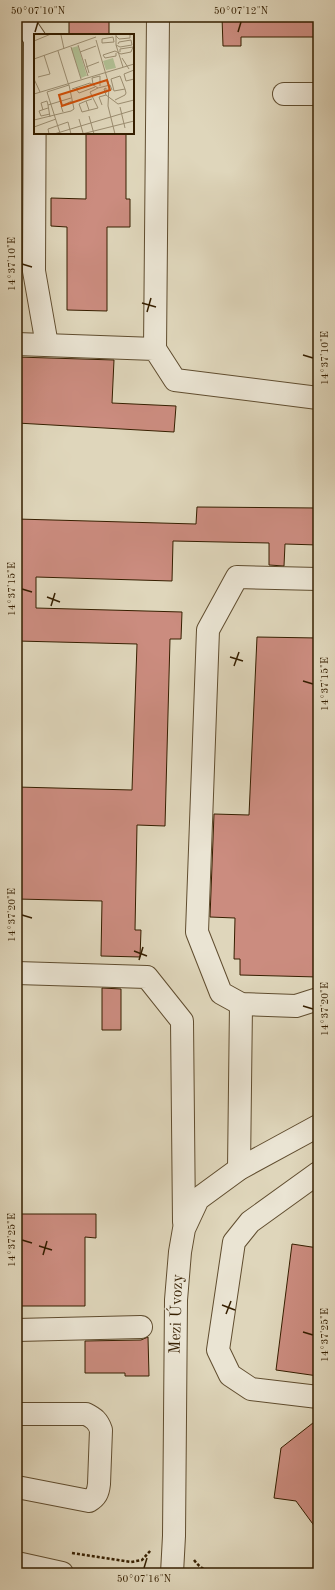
<svg xmlns="http://www.w3.org/2000/svg" width="335" height="1590" viewBox="0 0 335 1590" font-family="'Old Standard TT',serif">
  <style>
    .building { fill: #cb8c7f; stroke: #361f00 }
    .lines { fill: none; stroke-linecap: round; stroke-linejoin: round }
    .minor-casing { stroke: #604d2f; stroke-width: 24 }
    .path { stroke: #361f00; stroke-width: 2.5; stroke-dasharray: 3 2; stroke-linecap: butt }
    .minor { stroke: #eae4d3; stroke-width: 22 }
    .ticks { fill: none; stroke: #361f00; stroke-width: 1.5 }
    .labels { text-anchor: middle; dominant-baseline: central; stroke-width: 3; stroke-linejoin: round; paint-order: stroke }
    .street-label { font-size: 16px; fill: #361f00; stroke: #eae4d3 }
    .inset-road { fill: none; stroke: #9b8d70; stroke-width: 1 }
    .view { fill: #cd500a; fill-opacity: 0.15; stroke: #cd500a; stroke-width: 2 }
    .inset-edge { fill: none; stroke: #361f00; stroke-width: 2 }
    .neatline { fill: none; stroke: #361f00; stroke-width: 1.5 }
    .ticks-label { font-size: 10px; text-anchor: middle; fill: #361f00 }
  </style>
  <rect width="100%" height="100%" fill="#dfd6bb"/>
  <filter id="stains"><feTurbulence type="fractalNoise" baseFrequency=".005" numOctaves="4"/><feColorMatrix values="0 0 0 0 .2 0 0 0 0 .09 0 0 0 0 .02 0 0 0 .5 -.17"/></filter>
  <radialGradient id="worn" r=".72"><stop offset=".6" stop-color="#630" stop-opacity="0"/><stop offset="1" stop-color="#630" stop-opacity=".3"/></radialGradient>
  <g class="building">
    <rect x="69" y="17" width="40" height="18"/>
    <polygon points="222,17 318,17 318,37 241,37 241,46 223,46"/>
    <polygon points="86,133 126,133 126,199 130,199 130,227 107,227 107,311 67,310 67,227 51,226 51,198 86,199"/>
    <polygon points="17,357 114,360 112,403 176,406 174,432 17,423"/>
    <polygon points="197,507 318,508 318,545 285,544 284,566 269,565 269,543 173,541 172,581 36,577 36,608 182,612 181,639 170,639 165,826 137,825 135,930 141,930 140,957 101,956 102,901 17,899 17,787 132,790 137,644 17,641 17,519 196,524"/>
    <polygon points="257,637 318,638 318,977 240,975 240,959 234,959 235,918 210,917 214,814 249,815"/>
    <polygon points="102,988 121,989 121,1030 102,1030"/>
    <polygon points="17,1214 96,1214 96,1238 85,1237 85,1306 17,1306"/>
    <polygon points="292,1244 318,1248 318,1376 276,1370"/>
    <polygon points="148,1337 149,1376 125,1376 125,1373 85,1373 85,1341 141,1340"/>
    <polygon points="318,1419 318,1531 296,1501 274,1498 281,1448"/>
  </g>
  <g class="lines">
    <defs>
      <g id="minor">
        <polyline points="20,17 35,39 34,271 47,345"/>
        <polyline points="284,94 318,94"/>
        <polyline points="17,344 155,349 175,380 318,398"/>
        <polyline points="155,349 158,17"/>
        <polyline points="318,579 237,577 208,630 197,932 221,993 241,1004 296,1006 318,999"/>
        <polyline points="17,973 147,977 182,1021 184,1222"/>
        <polyline points="239,1169 241,1004"/>
        <polyline points="318,1173 250,1222 234,1242 218,1350 230,1375 251,1389 318,1397"/>
        <polyline points="17,1330 141,1327"/>
        <path d="M17,1414H86C94,1418 98,1421 101,1430L99,1484C98,1493 96,1497 89,1501L17,1487"/>
        <polyline points="17,1563 62,1573"/>
        <polyline points="172,1573 174,1536 176,1300 180,1252 184,1229 198,1199 239,1169 318,1126"/>
      </g>
    </defs>
    <use href="#minor" class="minor-casing"/>
    <g class="path">
      <polyline points="72,1553 131,1562 142,1560 151,1550"/>
      <path d="M194,1560C200,1568 205,1571 215,1573"/>
    </g>
    <use href="#minor" class="minor"/>
  </g>
  <path class="ticks" d="M35,32L38,22M238,32L241,22M22,264L32,267M142,303L156,307M147,312L151,298M303,355L313,358M22,589L32,592M47,597L60,602M51,606L55,593M230,657L243,661M234,666L239,652M303,681L313,684M22,915L32,918M134,951L147,956M139,960L143,947M303,1006L313,1009M22,1240L32,1243M39,1246L52,1250M43,1255L47,1241M222,1305L235,1310M226,1314L231,1301M303,1332L313,1335M144,1568L147,1558"/>
  <g class="labels">
    <g class="street-label">
      <text transform="translate(177 1314) rotate(-88)">Mezi Úvozy</text>
    </g>
  </g>
  <g transform="translate(34 34)">
    <rect width="100" height="100" fill="#dfd6bb"/>
    <path d="M44,12L53,42H52L47,44L37,14ZM79,24L82,34L72,36L69,27Z" fill="#b0be92"/>
    <path class="inset-road" d="M82,0V11L89,33M27,1L30,15M82,2L85,5L96,4V0M79,3L80,8L68,9V5ZM62,6L75,51L74,72L81,100M0,7L17,0M44,11L54,42M82,11L86,13L98,11L97,6L85,8L84,10M37,13L47,45M24,17L34,49M46,18L62,12M82,19V22L71,24L69,21L81,17L87,20L97,18L99,13L86,15V18M88,24L95,35M0,25L62,3M51,25L55,39M52,33L65,28M100,36L90,40L92,47L100,45M4,43L16,40L10,21M0,45L6,58M59,50L58,44L66,42V52M35,51L40,75L37,77M44,54L42,55L45,59L61,53M38,55L56,49L64,54L76,51L78,56M72,59V54L70,55L72,61M0,60L100,30M81,66L91,61L92,59L91,55L86,42L77,45L80,57L91,55M52,67L45,70L48,78L64,74L56,58L64,54M68,71L65,63L72,61L84,70L100,66M86,73L91,94M14,74L5,77L7,82L16,80M9,76L7,69L13,67L14,71M55,76L52,67L58,65M29,78L27,72L38,67M55,82L60,100M16,83L14,71L37,64M45,85L49,99M0,86L37,77M0,93L22,85M26,99L13,58L35,51L34,49M15,100L14,95L34,88L37,100M20,100L100,76M48,100L100,87"/>
    <path class="view" d="M73,46L76,56L28,72L25,61Z"/>
    <rect width="100" height="100" class="inset-edge"/>
  </g>
  <rect width="335" height="1590" fill="none" stroke="#dfd6bb" stroke-width="44"/>
  <rect x="22" y="22" width="291" height="1546" class="neatline"/>
  <g class="ticks-label">
    <text x="38" y="14">50°07'10"N</text>
    <text x="241" y="14">50°07'12"N</text>
    <text transform="translate(11 264) rotate(-90)" y="4">14°37'10"E</text>
    <text transform="translate(324 358) rotate(-90)" y="4">14°37'10"E</text>
    <text transform="translate(11 589) rotate(-90)" y="4">14°37'15"E</text>
    <text transform="translate(324 684) rotate(-90)" y="4">14°37'15"E</text>
    <text transform="translate(11 915) rotate(-90)" y="4">14°37'20"E</text>
    <text transform="translate(324 1009) rotate(-90)" y="4">14°37'20"E</text>
    <text transform="translate(11 1240) rotate(-90)" y="4">14°37'25"E</text>
    <text transform="translate(324 1335) rotate(-90)" y="4">14°37'25"E</text>
    <text x="144" y="1582">50°07'16"N</text>
  </g>
  <rect width="100%" height="100%" filter="url(#stains)"/>
  <rect width="100%" height="100%" fill="url(#worn)"/>
</svg>
